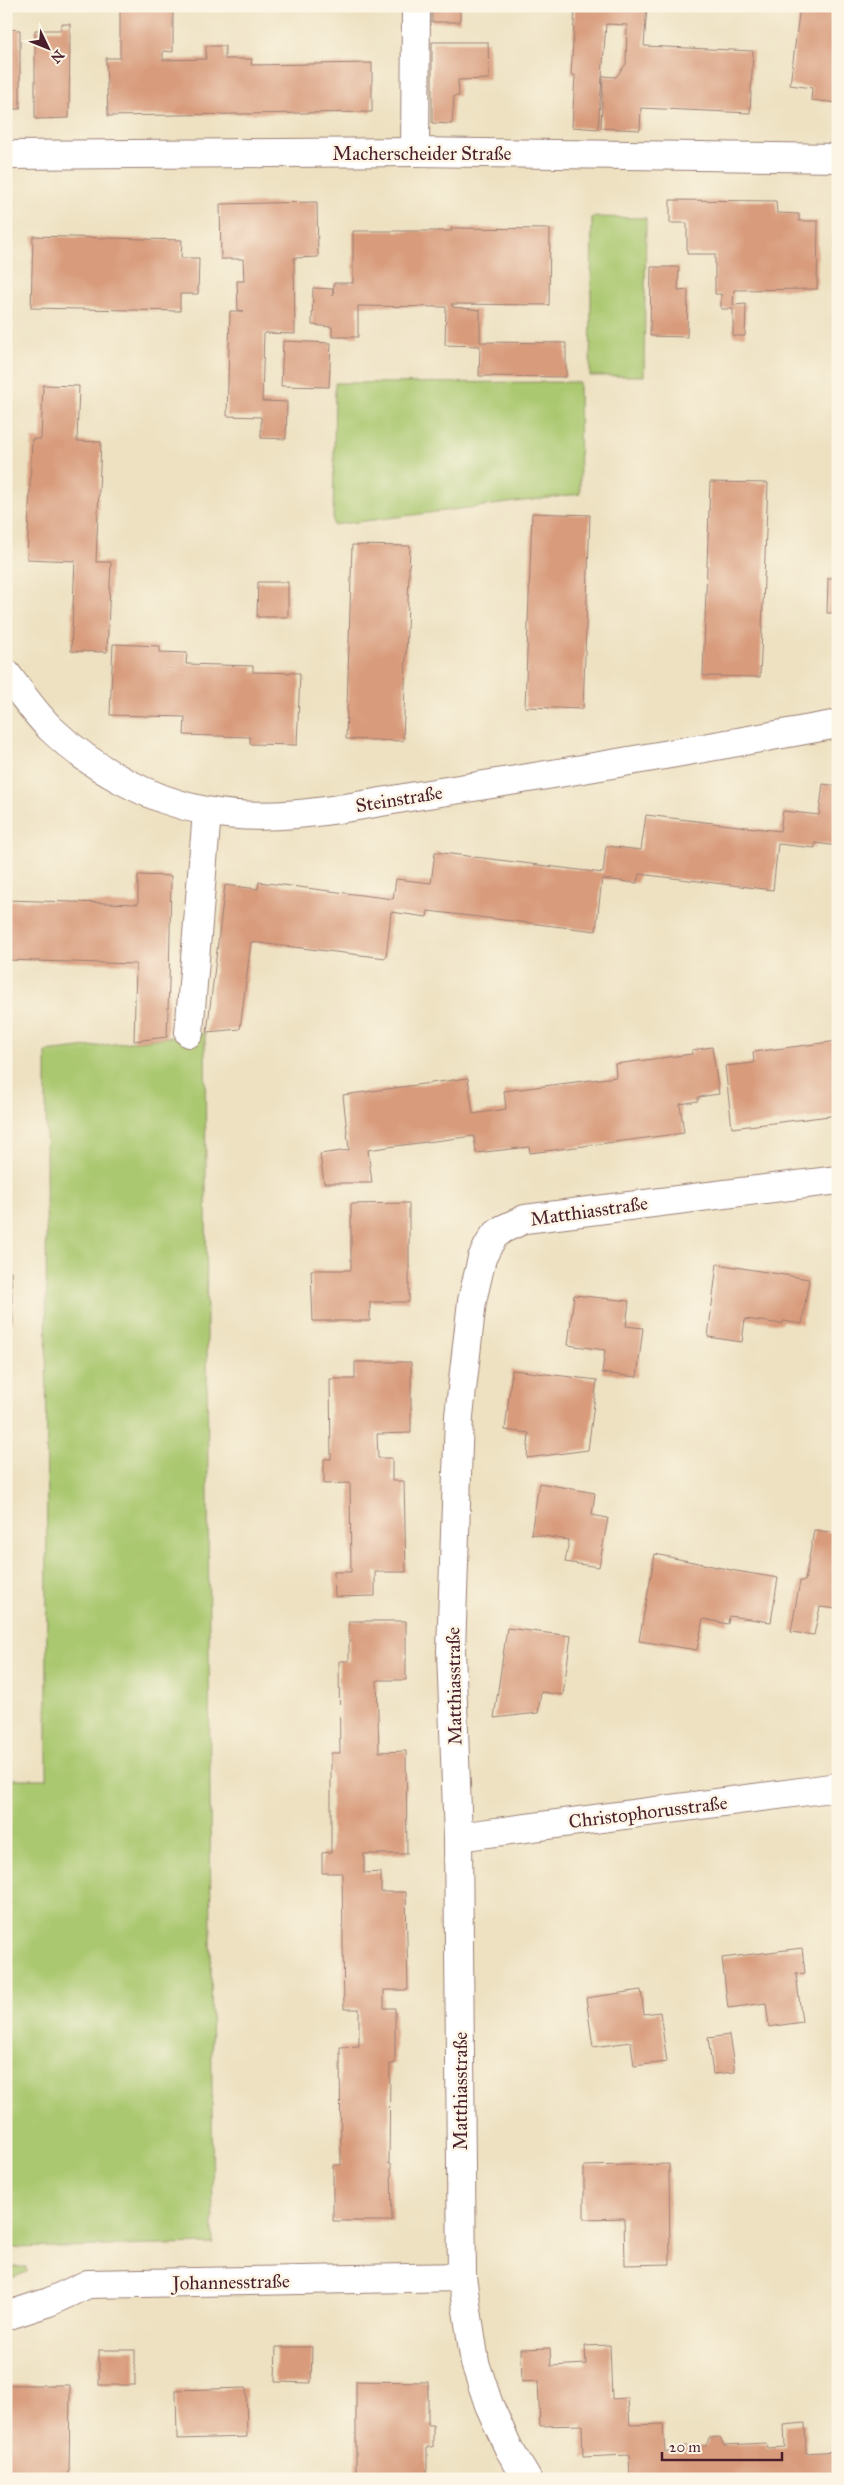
<svg xmlns="http://www.w3.org/2000/svg" width="844" height="2485" viewBox="0 0 844 2485" font-family="'IM FELL Great Primer',serif">
  <style>
    .green { fill: #aac870; stroke: #7a744e }
    .building { fill: #d89b7b }
    .lines { fill: none; stroke-linecap: round; stroke-linejoin: round }
    .minor-casing { stroke: #9c8076; stroke-width: 30 }
    .minor { stroke: #fff; stroke-width: 28 }
    .labels { text-anchor: middle; dominant-baseline: central; stroke-width: 5; stroke-linejoin: round; paint-order: stroke }
    .street-label { font-size: 19px; fill: #4a1f2b; stroke: #fcf5e5 }
  </style>
  <rect width="100%" height="100%" fill="#fcf5e5"/>
  <filter id="ink" filterUnits="userSpaceOnUse"><feTurbulence type="fractalNoise" baseFrequency=".02" numOctaves="2"/><feDisplacementMap in="SourceGraphic" scale="10" xChannelSelector="R" yChannelSelector="G"/><feConvolveMatrix kernelMatrix="1 2 1 2 8 2 1 2 1" color-interpolation-filters="sRGB"/></filter>
  <filter id="wash" filterUnits="userSpaceOnUse"><feTurbulence type="fractalNoise" baseFrequency=".0096" numOctaves="4" result="noise"/><feDisplacementMap in="SourceGraphic" scale="20" xChannelSelector="R" yChannelSelector="G"/><feGaussianBlur stdDeviation="1.12" result="paint"/><feColorMatrix in="noise" values="0 0 0 0 0 0 0 0 0 0 0 0 0 0 0 0 0 1.4 0 .05"/><feComposite in="paint" operator="in"/></filter>
  <g filter="url(#wash)">
    <rect width="100%" height="100%" fill="#ede1c1"/>
    <g class="green">
      <polygon points="592,217 646,218 644,376 590,376"/>
      <polygon points="579,382 580,494 333,525 335,383"/>
      <polygon points="205,1033 213,2244 6,2248 6,1779 47,1779 46,1052"/>
      <polygon points="6,2267 27,2267 27,2272 6,2280"/>
    </g>
    <g id="blocks">
      <g class="building">
        <polygon points="120,6 173,6 173,52 163,51 163,60 206,59 206,46 225,46 225,59 252,59 251,65 372,63 372,112 108,116 106,58 120,58"/>
        <rect x="432" y="6" width="28" height="16"/>
        <polygon points="575,6 647,6 644,46 753,51 750,113 641,108 640,130 601,128 603,76 616,77 626,64 627,25 606,24 598,129 572,127 575,75 571,75"/>
        <polygon points="800,6 838,9 838,103 811,100 812,88 790,85"/>
        <polygon points="61,24 70,24 69,118 35,119 35,30 61,30"/>
        <polygon points="6,29 20,30 20,109 6,109"/>
        <polygon points="432,42 488,42 489,79 458,80 459,96 454,96 452,124 432,123"/>
        <polygon points="670,200 776,201 777,213 799,214 799,221 818,221 817,289 734,290 733,305 746,304 745,336 733,336 733,309 721,309 721,294 715,294 715,254 687,254 687,223 670,223"/>
        <polygon points="317,202 318,257 294,258 295,334 264,333 262,401 287,402 286,439 261,438 261,417 227,416 230,311 244,311 238,310 237,281 244,281 243,259 221,259 220,204"/>
        <rect x="835" y="215" width="3" height="34"/>
        <polygon points="451,228 550,229 549,305 451,304 453,307 480,310 480,342 566,343 566,377 479,376 480,346 445,345 446,307 358,306 358,337 332,337 332,327 312,325 313,288 333,289 333,296 334,283 353,283 353,231 452,231"/>
        <polygon points="33,236 182,240 181,258 199,258 198,294 180,294 180,311 31,308"/>
        <polygon points="651,267 679,267 678,291 688,290 687,337 650,336"/>
        <polygon points="283,341 331,343 329,387 281,386"/>
        <polygon points="43,385 79,386 77,441 101,442 96,562 111,562 107,652 71,651 75,561 27,559 32,439 41,439"/>
        <polygon points="710,482 768,483 760,677 703,676"/>
        <polygon points="532,513 590,515 583,709 525,707"/>
        <polygon points="352,545 410,546 403,741 346,739"/>
        <polygon points="828,578 838,578 838,613 827,613"/>
        <polygon points="258,582 288,582 288,617 257,617"/>
        <polygon points="113,644 160,646 160,652 187,653 186,664 253,666 253,672 300,673 297,745 250,744 250,737 184,735 185,717 110,715"/>
        <polygon points="823,784 838,786 838,846 815,843 815,848 778,844 773,890 639,874 637,883 602,879 596,931 428,911 427,917 391,912 386,958 251,942 240,1029 207,1032 225,885 258,889 259,882 393,899 396,879 431,883 435,852 603,873 606,846 641,850 646,815 780,831 783,811 819,815"/>
        <polygon points="138,875 171,876 169,984 167,1037 134,1041 136,964 6,960 6,900 138,904"/>
        <polygon points="838,1041 838,1115 732,1128 725,1066 754,1063 753,1052"/>
        <polygon points="712,1047 719,1094 698,1097 698,1101 680,1104 684,1133 530,1153 529,1147 476,1153 474,1136 395,1146 368,1150 372,1183 324,1183 320,1154 349,1150 343,1095 468,1078 473,1114 506,1109 504,1091 616,1077 615,1064 692,1054 692,1050"/>
        <polygon points="409,1203 409,1302 370,1302 370,1321 313,1321 311,1270 351,1270 351,1204"/>
        <polygon points="717,1264 809,1279 802,1324 783,1321 782,1324 745,1319 742,1342 708,1337"/>
        <polygon points="6,1271 11,1271 13,1323 6,1323"/>
        <polygon points="574,1295 629,1301 626,1326 643,1328 637,1377 602,1373 605,1350 568,1345"/>
        <polygon points="355,1362 411,1362 411,1433 377,1434 378,1458 392,1458 392,1481 404,1481 406,1572 375,1572 375,1596 335,1597 334,1572 351,1572 350,1483 324,1484 324,1459 331,1459 330,1379 355,1379"/>
        <polygon points="512,1370 597,1380 588,1450 527,1458 529,1433 505,1430"/>
        <polygon points="539,1483 595,1493 592,1515 608,1518 599,1567 565,1562 569,1540 531,1534"/>
        <polygon points="814,1530 838,1533 838,1609 820,1607 814,1635 791,1632 800,1581 805,1581"/>
        <polygon points="655,1554 736,1571 778,1578 771,1622 729,1616 728,1624 703,1619 697,1650 639,1641"/>
        <polygon points="349,1621 406,1621 406,1680 377,1680 379,1752 406,1751 407,1854 364,1854 364,1873 381,1872 381,1892 406,1892 408,1990 384,1990 384,2008 395,2008 395,2064 390,2064 389,2164 391,2164 392,2221 333,2221 333,2165 341,2165 340,2047 359,2046 359,2009 344,2009 342,1873 322,1873 322,1853 331,1852 331,1753 340,1753 339,1661 349,1661"/>
        <polygon points="507,1628 571,1636 563,1695 541,1692 538,1713 494,1718"/>
        <polygon points="802,1948 805,1973 796,1974 802,2022 769,2027 766,2003 728,2008 722,1958"/>
        <polygon points="641,1990 644,2014 660,2012 667,2062 634,2066 631,2042 593,2047 586,1998"/>
        <polygon points="729,2035 735,2072 713,2074 708,2038"/>
        <polygon points="669,2164 670,2264 625,2265 624,2218 584,2219 584,2166"/>
        <polygon points="610,2345 612,2399 628,2398 630,2425 663,2424 665,2452 683,2451 683,2446 706,2446 709,2438 720,2437 724,2445 766,2443 767,2448 785,2447 784,2425 805,2423 806,2453 838,2451 838,2479 630,2479 629,2455 583,2457 582,2425 540,2426 538,2381 522,2382 521,2349 550,2348 551,2366 586,2364 585,2346"/>
        <polygon points="276,2347 312,2347 311,2383 275,2382"/>
        <rect x="99" y="2350" width="36" height="35"/>
        <polygon points="356,2381 428,2382 428,2425 433,2425 433,2447 427,2447 427,2479 356,2479"/>
        <polygon points="6,2385 70,2385 69,2479 6,2479"/>
        <polygon points="246,2388 247,2437 177,2439 176,2390"/>
      </g>
    </g>
  </g>
  <g filter="url(#ink)">
    <use href="#blocks" fill-opacity="0" stroke="#9c8076" stroke-width="1"/>
    <g class="lines">
      <defs>
        <g id="minor">
          <polyline points="415,152 416,6"/>
          <polyline points="6,155 415,152 838,158"/>
          <path d="M6,673C20,692 34,712 51,729C93,769 149,800 206,811C279,825 357,805 428,794C565,773 701,749 838,724"/>
          <polyline points="189,1033 207,812"/>
          <polyline points="458,1837 838,1787"/>
          <polyline points="6,2316 49,2302 88,2284 462,2277"/>
          <polyline points="527,2479 509,2449 489,2405 475,2363 462,2277 458,1837 451,1651 459,1416 472,1301 482,1258 488,1246 494,1236 503,1229 525,1219 838,1180"/>
        </g>
      </defs>
      <use href="#minor" class="minor-casing"/>
      <use href="#minor" class="minor"/>
    </g>
  </g>
  <g class="labels">
    <g class="street-label">
      <text x="422" y="153">Macherscheider Straße</text>
      <text transform="translate(399 799) rotate(-9)">Steinstraße</text>
      <text transform="translate(589 1211) rotate(-8)">Matthiasstraße</text>
      <text transform="translate(454 1686) rotate(-91)">Matthiasstraße</text>
      <text transform="translate(648 1812) rotate(-7)">Christophorusstraße</text>
      <text transform="translate(460 2091) rotate(-90)">Matthiasstraße</text>
      <text transform="translate(231 2282) rotate(-1)">Johannesstraße</text>
    </g>
  </g>
  <rect width="844" height="2485" fill="none" stroke="#fcf5e5" stroke-width="25"/>
  <g transform="translate(48 48) rotate(133)" stroke="#fcf5e5" stroke-width="4" paint-order="stroke">
  <path d="M0-4L9 19L0 12L-9 19Z" fill="#4a1f2b"/>
  <text y="-8" font-size="14" font-weight="bold" text-anchor="middle" fill="#4a1f2b">N</text>
  </g>
  <path d="M662 2452v8h120v-8" fill="none" stroke="#4a1f2b" stroke-width="2.5"/>
  <text x="669" y="2452" font-size="15" fill="#4a1f2b" stroke="#fcf5e5" stroke-width="4" paint-order="stroke">20 m</text>
</svg>
